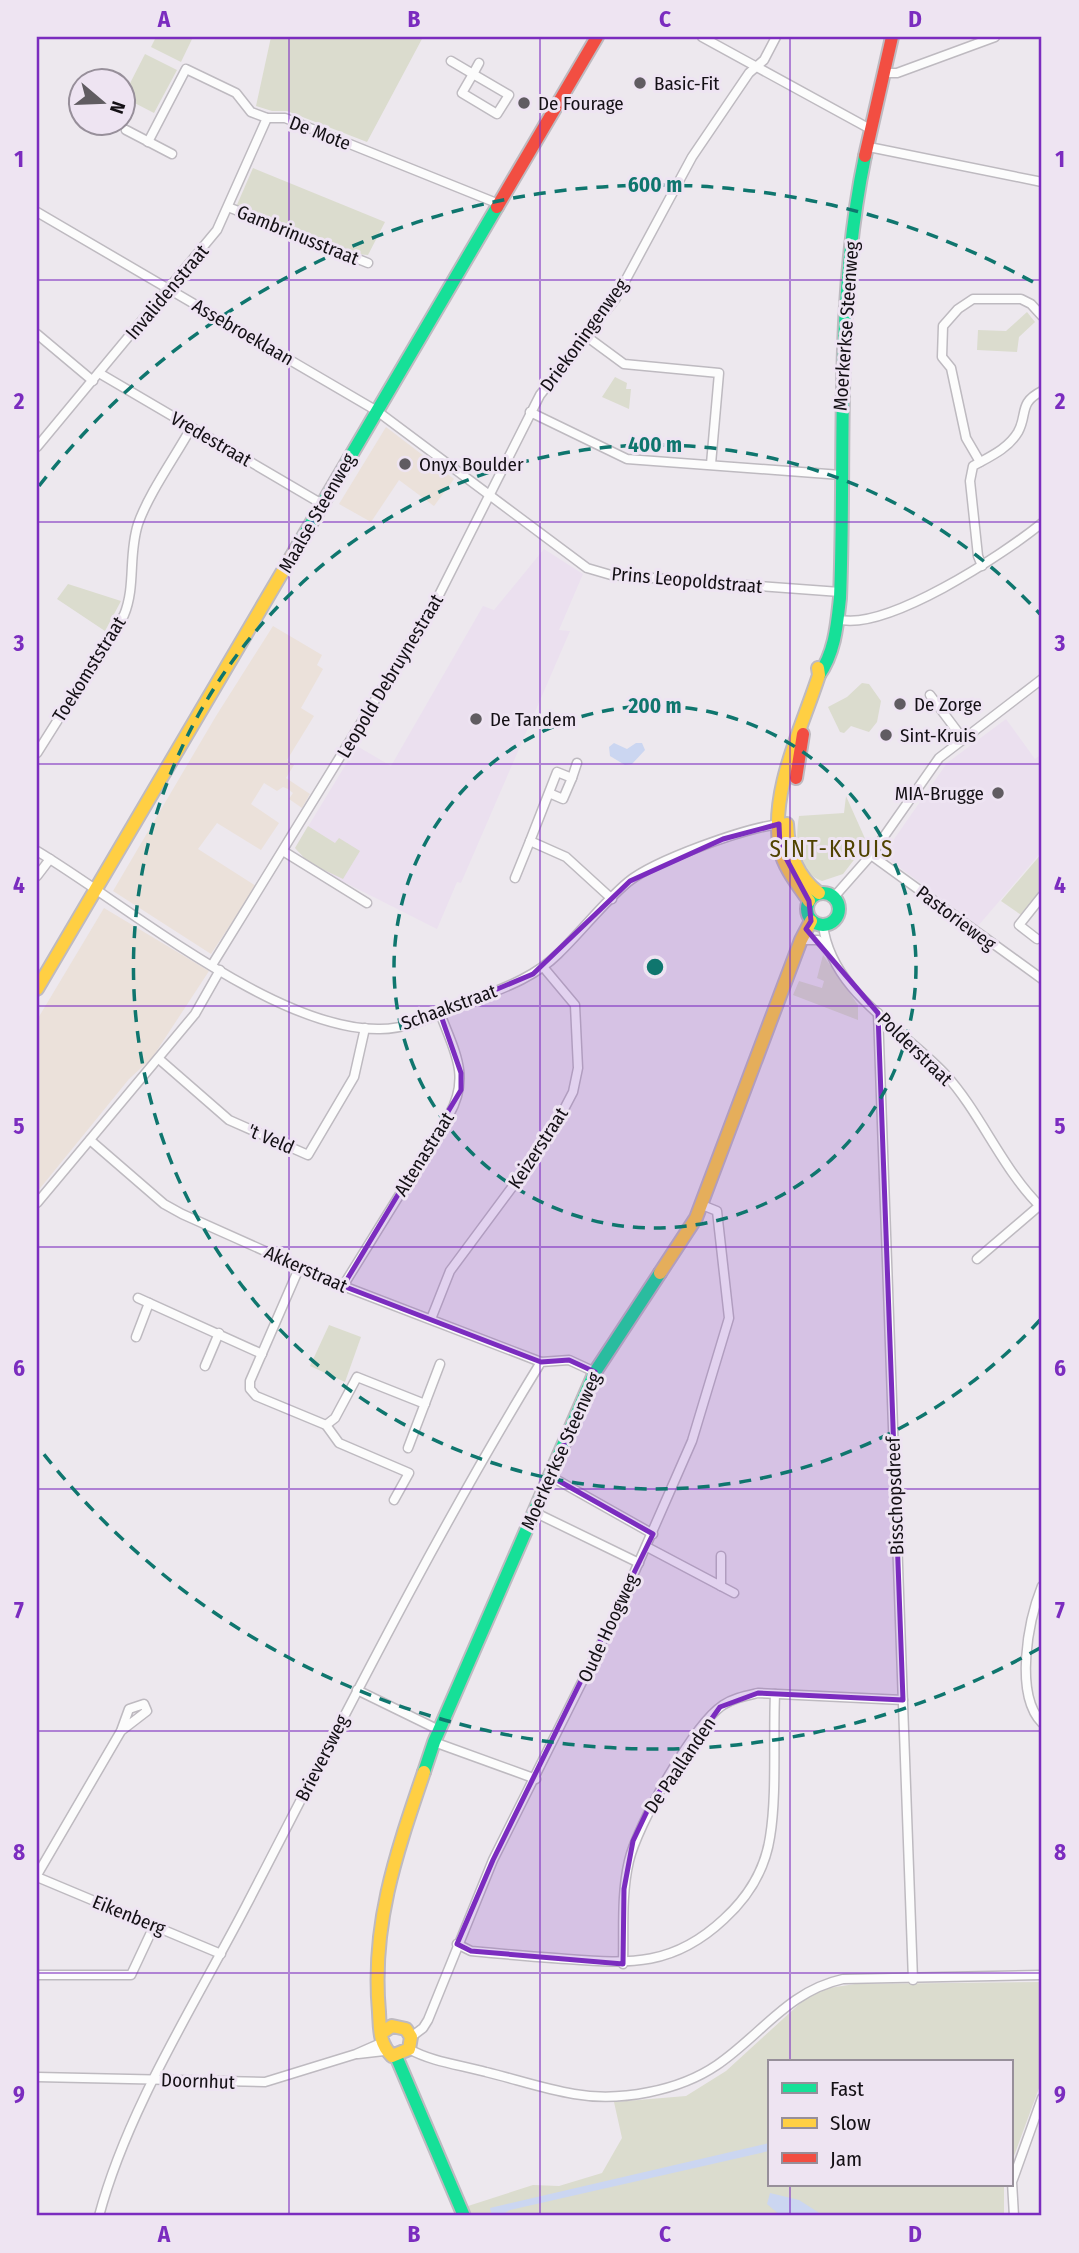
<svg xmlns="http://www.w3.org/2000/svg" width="1079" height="2253" viewBox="0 0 1079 2253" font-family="'Fira Sans Condensed',sans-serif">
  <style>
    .commercial { fill: #ebe1da }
    .built { fill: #ebe0ef }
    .green { fill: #dbdcce }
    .water { fill: #cbd6f1 }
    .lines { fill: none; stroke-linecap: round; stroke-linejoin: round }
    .street-casing { stroke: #bebac0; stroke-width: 11 }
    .fast-casing { stroke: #bebac0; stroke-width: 16 }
    .slow-casing { stroke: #bebac0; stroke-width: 16 }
    .jam-casing { stroke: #bebac0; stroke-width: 16 }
    .street { stroke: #fcfcfc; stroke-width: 8 }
    .fast { stroke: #16e098; stroke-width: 12 }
    .slow { stroke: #ffcf43; stroke-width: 12 }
    .jam { stroke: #f24e42; stroke-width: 12 }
    .marked { fill: #7b2cbf; fill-opacity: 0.2; stroke: #7b2cbf; stroke-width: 5; stroke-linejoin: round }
    .grid { fill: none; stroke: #7b2cbf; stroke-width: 2; stroke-opacity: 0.55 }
    .ring { fill: none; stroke: #0f766e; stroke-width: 3.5; stroke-dasharray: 12 9 }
    .poi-dot { fill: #605c61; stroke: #eee4f2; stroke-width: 2.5 }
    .labels { text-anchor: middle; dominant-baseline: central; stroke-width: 6; stroke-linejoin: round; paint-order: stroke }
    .poi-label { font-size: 19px; fill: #141015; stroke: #eee4f2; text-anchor: start }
    .street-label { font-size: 19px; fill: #141015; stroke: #eee4f2 }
    .quarter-label { font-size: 23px; letter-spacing: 2px; fill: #504300; stroke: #eee4f2 }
    .centre { fill: #0f766e; stroke: #eee4f2; stroke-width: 3.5 }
    .ring-label { font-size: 21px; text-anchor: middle; font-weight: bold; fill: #0f766e; stroke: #eee4f2; stroke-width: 6; stroke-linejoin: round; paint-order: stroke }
    .neatline { fill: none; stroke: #7b2cbf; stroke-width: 2.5 }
    .grid-label { font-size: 23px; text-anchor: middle; font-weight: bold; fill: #7b2cbf }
  </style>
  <rect width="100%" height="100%" fill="#ede8ee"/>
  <g class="commercial">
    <polygon points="386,427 454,479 434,506 399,480 371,522 339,504"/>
    <polygon points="273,626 322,655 317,665 323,669 301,708 314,716 287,760 294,765 286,778 310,794 302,808 289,799 293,793 288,789 283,787 277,791 264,783 251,804 279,823 261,850 217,823 198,849 256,886 211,954 113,891 216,716"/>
    <polygon points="104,908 209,971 152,1058 129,1079 37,1192 37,1020"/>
  </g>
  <g class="built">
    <polygon points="544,549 583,574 559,630 570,631 461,883 457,882 437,929 326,873 295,848 357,746 391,766 483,606 494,610"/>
    <polygon points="1006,719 1035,759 1042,754 1042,851 978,926 883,855 947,763"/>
  </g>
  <g class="green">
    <polygon points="156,37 193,37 181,62 151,47"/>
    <polygon points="271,37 423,37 367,142 287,111 272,111 256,106"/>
    <polygon points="145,54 177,70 154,113 123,97"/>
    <polygon points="253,168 385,222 368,255 356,254 236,207"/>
    <polygon points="1027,312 1035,322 1019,337 1017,352 977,350 978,330 1006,331"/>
    <polygon points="615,377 627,383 626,389 631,389 629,409 602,397"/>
    <polygon points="68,584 121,601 105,631 57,599"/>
    <polygon points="862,683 869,684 881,701 877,722 869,732 851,726 844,733 840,732 828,707 847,697"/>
    <path d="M846,796L867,843L843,874L822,881C796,872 795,839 799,816L844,813Z"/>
    <polygon points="308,826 335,843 339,838 360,851 343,879 309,863 295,848"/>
    <polygon points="1042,853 1042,899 1027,919 1001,901"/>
    <polygon points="823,955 858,1005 858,1020 793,995 799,981 822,988 824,981 817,978"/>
    <polygon points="329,1325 361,1337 345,1382 310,1366"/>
    <polygon points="1042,1982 1042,2080 1011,2164 1011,2062 769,2062 769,2185 1004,2185 1004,2216 473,2216 468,2206 533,2185 559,2186 602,2173 622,2138 614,2102 686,2096 726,2071 807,1997 829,1988 855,1984"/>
  </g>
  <g class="water">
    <polygon points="614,743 627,749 636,743 642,743 645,750 632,764 625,765 610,756 609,747"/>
    <polygon points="769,2143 769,2151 510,2210 500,2216 492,2216 490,2208"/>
    <polygon points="770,2193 799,2200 824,2216 781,2216 767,2204"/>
  </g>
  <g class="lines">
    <defs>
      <g id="street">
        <polyline points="702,37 872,130"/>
        <polyline points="451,61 473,74 462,93 497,114 509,95 473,74 479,63"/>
        <polyline points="884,73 897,73 995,37"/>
        <polyline points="126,130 172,154"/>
        <polyline points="148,142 186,69 236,93 251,112 267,118 285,118 499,204"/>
        <polyline points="869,147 1042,182"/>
        <polyline points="228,207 368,263"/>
        <polyline points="37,212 377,411 587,568 611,575 840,592"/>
        <polyline points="37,334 93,381"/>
        <polyline points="586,336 624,364 719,373 711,464"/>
        <polyline points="99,373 322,504"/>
        <polyline points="530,412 627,459 841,475"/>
        <polyline points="37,447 217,230 267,118"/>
        <polyline points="980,462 966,438 951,368 942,357 943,326 958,309 973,299 1021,299 1031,304 1042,316"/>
        <path d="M982,566L978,556L970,481L973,466C989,457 1008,449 1018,432C1028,414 1018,403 1042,391"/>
        <path d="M837,619C885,633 1004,554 1042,523"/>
        <polyline points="930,695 963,739"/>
        <path d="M37,753L124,615C136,586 128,555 138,524C149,493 175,457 191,428"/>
        <polyline points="572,778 577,763"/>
        <polyline points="549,793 563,799 572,778 557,772 530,841 566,857 612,899"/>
        <path d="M37,851C127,905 276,1031 380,1029C409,1029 439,1014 466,1003C498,990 533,979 558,954C582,931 603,903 628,882C655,860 745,828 780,824"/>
        <polyline points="283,851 367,903"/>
        <polyline points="871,855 1042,979"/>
        <polyline points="37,876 50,859"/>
        <polyline points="515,878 530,841"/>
        <polyline points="834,897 871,855 939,758 1042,679"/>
        <path d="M823,925C831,992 903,1029 945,1074C981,1113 1003,1171 1042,1208"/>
        <polyline points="1037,939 1019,925 1042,896"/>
        <polyline points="801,940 818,940 826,946"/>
        <polyline points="212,965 436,601 540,395 616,298 692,157 749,73 764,60 776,37"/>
        <polyline points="878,1013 913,1980"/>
        <polyline points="159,1059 229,1120 308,1155 354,1077 365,1028"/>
        <polyline points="90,1140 164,1204 182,1214 343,1286 541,1362"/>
        <polyline points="37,1203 195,1014 220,970"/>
        <polyline points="977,1259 1039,1206"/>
        <polyline points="300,1266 250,1381 250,1389 256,1396 326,1425 339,1443 409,1473 394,1500"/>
        <path d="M343,1286L449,1115C471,1076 454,1051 440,1013"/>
        <polyline points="138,1298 262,1354"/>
        <polyline points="431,1319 450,1271 550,1136 573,1092 578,1068 575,1005 544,968"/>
        <polyline points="136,1337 149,1303"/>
        <polyline points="205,1366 219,1333"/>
        <polyline points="326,1425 335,1418 357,1377 425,1404"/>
        <polyline points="408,1448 440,1364"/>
        <polyline points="550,1476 653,1534"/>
        <polyline points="534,1512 639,1563"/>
        <polyline points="647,1547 734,1593"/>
        <polyline points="721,1586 721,1556"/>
        <path d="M1042,1586C1028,1621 1014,1694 1042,1723"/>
        <polyline points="357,1690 439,1730"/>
        <polyline points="434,1742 536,1779"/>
        <polyline points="37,1875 121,1731 129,1709 144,1704 147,1711 121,1731"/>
        <polyline points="37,1877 221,1954"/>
        <path d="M457,1944L471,1951C503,1954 535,1957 567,1959C631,1964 674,1966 724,1919C748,1897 765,1870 770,1837C777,1795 773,1738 775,1694"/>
        <path d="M623,1964C624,1930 621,1895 629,1861C637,1826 693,1725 723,1705C734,1698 745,1696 758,1693L903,1700"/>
        <polyline points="37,1975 131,1975 154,1926"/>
        <polyline points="411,2037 423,2028 428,2020 493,1860 617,1612 692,1441 729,1318 717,1211 702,1205"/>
        <path d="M409,2049C432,2062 461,2065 486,2072C515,2079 544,2089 574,2094C620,2102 679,2091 717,2065C761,2035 788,1991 843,1979L1042,1975"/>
        <polyline points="358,2054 384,2051"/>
        <polyline points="37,2077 265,2082 356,2054 381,2043"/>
        <path d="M99,2216C127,2110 195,2004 246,1906C341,1723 433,1538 541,1362L569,1360L595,1372"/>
        <polyline points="1014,2216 1012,2182 1042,2098"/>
      </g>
      <g id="fast">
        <polyline points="296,549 497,207"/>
        <path d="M819,675C835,652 837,625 840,598C846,447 834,307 865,156"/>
        <circle cx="823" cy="909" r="16"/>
        <polyline points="424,1772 434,1742 595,1372 660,1273"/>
        <polyline points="396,2056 464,2216"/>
      </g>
      <g id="slow">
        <path d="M787,824C788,852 796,876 819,893"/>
        <path d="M809,901C798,885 784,868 780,849C769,792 802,728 819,675L818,668"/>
        <polyline points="37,989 296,549"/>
        <polyline points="660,1273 696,1218 801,940 811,921"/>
        <path d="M383,2032L392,2026L406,2029L411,2037L409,2049L392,2056C379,2043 380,2030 379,2012C371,1925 396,1854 424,1772"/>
      </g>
      <g id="jam">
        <polyline points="865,156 892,37"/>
        <polyline points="497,207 597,37"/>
        <polyline points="796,778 803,734"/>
      </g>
    </defs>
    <use href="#street" class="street-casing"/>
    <use href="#fast" class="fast-casing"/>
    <use href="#slow" class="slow-casing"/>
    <use href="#jam" class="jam-casing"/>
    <use href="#street" class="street"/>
    <use href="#fast" class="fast"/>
    <use href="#slow" class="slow"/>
    <use href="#jam" class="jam"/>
  </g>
  <path class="marked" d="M779,824L780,847L809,901L811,921L806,929L878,1013L903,1700L758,1693L720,1707L650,1805L633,1841L624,1889L623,1964L471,1951L457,1944L493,1860L653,1534L550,1476L595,1372L569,1360L541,1362L343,1286L461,1090V1073L440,1013L533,974L630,881L723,839Z"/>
  <path class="grid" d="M289,37V2216M540,37V2216M790,37V2062M37,280H1042M37,522H1042M37,764H1042M37,1006H1042M37,1247H1042M37,1489H1042M37,1731H1042M37,1973H1042M790,2185V2216"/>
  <g class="ring">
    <circle cx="655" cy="967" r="261"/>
    <path d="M1040 1320A522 522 0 1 1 1040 614"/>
    <path d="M1040 1648A782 782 0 0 1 39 1448M39 486A782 782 0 0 1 1040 286"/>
  </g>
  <g class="poi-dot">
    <circle cx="640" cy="83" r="7"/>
    <circle cx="524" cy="103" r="7"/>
    <circle cx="405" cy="464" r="7"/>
    <circle cx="900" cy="704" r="7"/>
    <circle cx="476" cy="719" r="7"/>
    <circle cx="886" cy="735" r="7"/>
    <circle cx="998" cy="793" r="7"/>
  </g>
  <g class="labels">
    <g class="poi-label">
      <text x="654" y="83">Basic-Fit</text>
      <text x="538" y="103">De Fourage</text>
      <text x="419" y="464">Onyx Boulder</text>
      <text x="914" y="704">De Zorge</text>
      <text x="490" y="719">De Tandem</text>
      <text x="900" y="735">Sint-Kruis</text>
      <text x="984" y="793" text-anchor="end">MIA-Brugge</text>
    </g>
    <g class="street-label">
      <text transform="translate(320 133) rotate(21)">De Mote</text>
      <text transform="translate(298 235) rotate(22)">Gambrinusstraat</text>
      <text transform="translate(167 292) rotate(-50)">Invalidenstraat</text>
      <text transform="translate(846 326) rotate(-86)">Moerkerkse Steenweg</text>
      <text transform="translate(243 332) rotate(30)">Assebroeklaan</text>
      <text transform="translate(584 335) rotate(-54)">Driekoningenweg</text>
      <text transform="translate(211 439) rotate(30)">Vredestraat</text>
      <text transform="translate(317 513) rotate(-60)">Maalse Steenweg</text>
      <text transform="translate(687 580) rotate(5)">Prins Leopoldstraat</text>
      <text transform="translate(89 669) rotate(-58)">Toekomststraat</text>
      <text transform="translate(390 676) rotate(-59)">Leopold Debruynestraat</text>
      <text transform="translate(956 918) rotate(37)">Pastorieweg</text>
      <text transform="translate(449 1007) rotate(-20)">Schaakstraat</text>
      <text transform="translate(915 1049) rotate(44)">Polderstraat</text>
      <text transform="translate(271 1139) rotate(23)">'t Veld</text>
      <text transform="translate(538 1148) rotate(-57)">Keizerstraat</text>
      <text transform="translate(424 1154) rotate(-58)">Altenastraat</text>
      <text transform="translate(306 1269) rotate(24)">Akkerstraat</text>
      <text transform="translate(561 1451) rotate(-66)">Moerkerkse Steenweg</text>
      <text transform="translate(895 1496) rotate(-92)">Bisschopsdreef</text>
      <text transform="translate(608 1628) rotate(-65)">Oude Hoogweg</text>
      <text transform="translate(322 1758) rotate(-63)">Brieversweg</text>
      <text transform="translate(680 1765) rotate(-56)">De Paallanden</text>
      <text transform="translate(129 1915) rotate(22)">Eikenberg</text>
      <text transform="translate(198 2081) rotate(2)">Doornhut</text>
    </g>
    <g class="quarter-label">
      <text x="832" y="849">SINT-KRUIS</text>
    </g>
  </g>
  <circle cx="655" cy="967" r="10" class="centre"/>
  <g class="ring-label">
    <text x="655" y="192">600 m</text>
    <text x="655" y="452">400 m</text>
    <text x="655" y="713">200 m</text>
  </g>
  <rect width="1079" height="2253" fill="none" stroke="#eee4f2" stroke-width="77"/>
  <rect x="768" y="2060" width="245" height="126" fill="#eee4f2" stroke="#978f9a" stroke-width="2"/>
  <rect x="782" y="2083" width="35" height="10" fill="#16e098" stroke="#978f9a" stroke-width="2"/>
  <text x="830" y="2096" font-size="21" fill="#141015">Fast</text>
  <rect x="782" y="2118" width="35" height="10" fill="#ffcf43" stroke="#978f9a" stroke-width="2"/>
  <text x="830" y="2130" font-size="21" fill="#141015">Slow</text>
  <rect x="782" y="2153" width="35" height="10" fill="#f24e42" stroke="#978f9a" stroke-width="2"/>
  <text x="830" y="2166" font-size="21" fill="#141015">Jam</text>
  <g transform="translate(102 102) rotate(109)"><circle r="33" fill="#eee4f2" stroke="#978f9a" stroke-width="2"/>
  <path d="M0-5L12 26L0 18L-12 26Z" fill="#605c61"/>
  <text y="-10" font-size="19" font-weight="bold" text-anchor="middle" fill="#141015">N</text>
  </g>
  <rect x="38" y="38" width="1002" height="2176" class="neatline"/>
  <g class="grid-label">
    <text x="164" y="27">A</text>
    <text x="414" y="27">B</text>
    <text x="665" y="27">C</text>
    <text x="915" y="27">D</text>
    <text x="19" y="167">1</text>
    <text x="1060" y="167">1</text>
    <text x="19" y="409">2</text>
    <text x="1060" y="409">2</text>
    <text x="19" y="651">3</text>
    <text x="1060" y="651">3</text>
    <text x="19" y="893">4</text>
    <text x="1060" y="893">4</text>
    <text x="19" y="1134">5</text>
    <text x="1060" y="1134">5</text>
    <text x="19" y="1376">6</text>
    <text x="1060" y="1376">6</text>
    <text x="19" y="1618">7</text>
    <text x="1060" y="1618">7</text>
    <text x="19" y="1860">8</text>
    <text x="1060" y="1860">8</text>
    <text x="19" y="2102">9</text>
    <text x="1060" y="2102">9</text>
    <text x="164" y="2242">A</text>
    <text x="414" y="2242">B</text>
    <text x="665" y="2242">C</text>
    <text x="915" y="2242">D</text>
  </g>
</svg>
